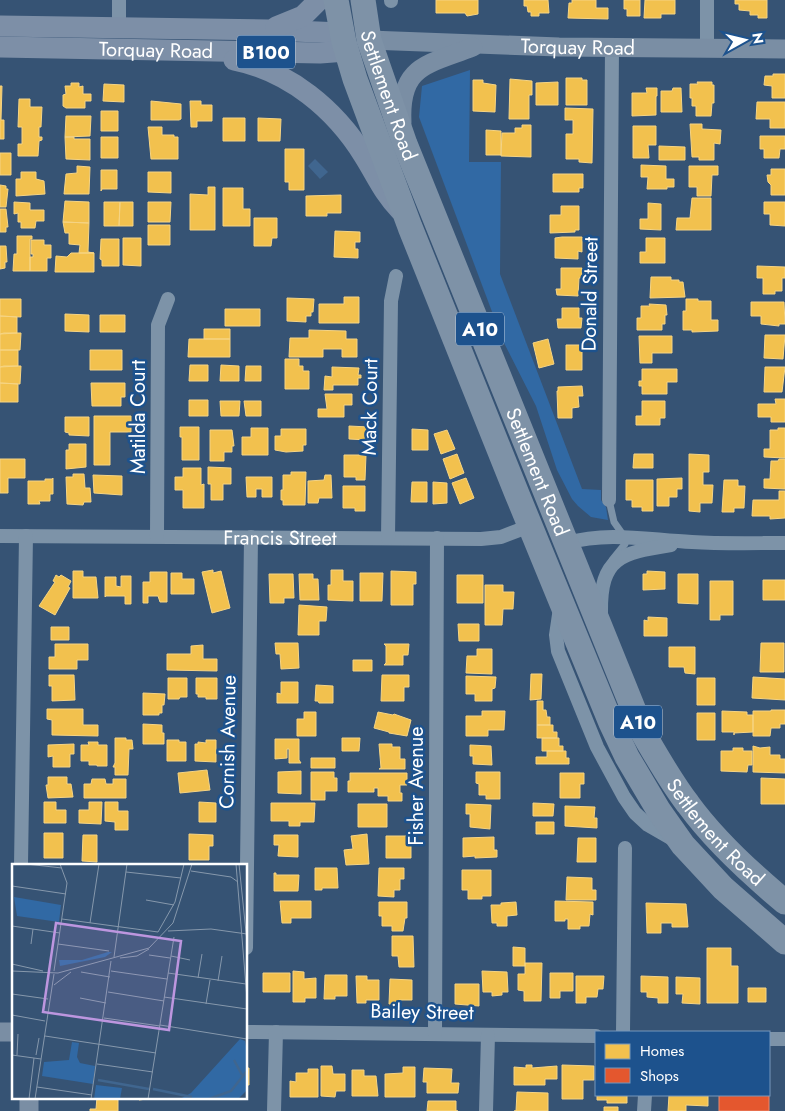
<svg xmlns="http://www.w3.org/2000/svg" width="785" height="1111" viewBox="0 0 785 1111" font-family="Jost,sans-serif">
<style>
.green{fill:#3169a4}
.water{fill:#40668f}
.homes{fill:#f2c14e;stroke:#f6d483}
.shops{fill:#e4572e;stroke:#ec896d}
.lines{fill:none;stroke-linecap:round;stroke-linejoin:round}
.lane{stroke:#7d93a8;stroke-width:7}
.street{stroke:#7d93a8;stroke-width:14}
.secondary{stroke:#7a8ea4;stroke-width:19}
.primary{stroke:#7d8fa7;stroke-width:21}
.highway{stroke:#7e92a7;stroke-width:25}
.labels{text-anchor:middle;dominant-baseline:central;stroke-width:5;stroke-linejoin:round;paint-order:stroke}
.shield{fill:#1d528d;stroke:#bbcbdd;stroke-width:1}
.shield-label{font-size:19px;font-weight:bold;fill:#fff}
.street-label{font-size:20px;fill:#fff;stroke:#1d528d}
.inset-river{fill:none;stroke:#40668f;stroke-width:2.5}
.inset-road{fill:none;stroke:#8698ac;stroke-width:1}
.view{fill:#bd96df;fill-opacity:0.15;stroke:#bd96df;stroke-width:2.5}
.inset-edge{fill:none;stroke:#fff;stroke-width:2.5}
</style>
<rect width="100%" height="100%" fill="#365374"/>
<path class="green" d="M470,70l-1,92h32l-1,112 82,215 19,1v10l5,7 2,13 -17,-3 -13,-11 -6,-7 -15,-29 -21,-64 -33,-65 -84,-224 3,-31z"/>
<path class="water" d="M315,159l13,13 -8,7 -12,-13z"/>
<path class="homes" d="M436,0h42v14l-11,2 -2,-3h-29z
M524,0h24l1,13h-10v3h-8v-4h-3l-1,-6h-3z
M572,0h24v8h12v11l-40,-1 1,-15h3z
M624,0h16v16h-13v-7h-3z
M645,0h30v14h-14v4h-17z
M735,0h32v18h-9v-3h-8v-4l-11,-1v-6h-4z
M773,74h12v24h-13v-12l-8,-1 1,-9h8z
M566,78h16v2h5v25h-21z
M510,79l22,2v14h-3v24h-20z
M473,80h10v3l13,2 -1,27 -22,-1z
M558,82v23h-22v-22z
M697,82h15v3h2v18h-2l-1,13h-15v-10h-4v-8h-2v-14h8z
M71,83h8v4l4,-1v8h8v7h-6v7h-19l-3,-2v-11l3,-1 -1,-8h6z
M104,84l20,1v17l-21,-1z
M0,86h2l-1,34h3v19h-4z
M646,88h11v8h-1v19l-24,1v-23h15z
M673,88h8l1,24h-21v-21h11z
M19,99h11v8h12l-1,20h-2v10h3v3l-3,1 -1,15h-20v-12h4v-17h-4z
M151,101l30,3v15l-2,1h-28z
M190,101h11v4h11v16h-15v6h-6z
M757,102h28v26h-15v-9h-14z
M565,108l28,1 -1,54 -13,-1v-3h-13v-25h7v-14h-8z
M101,111h17v20h-17z
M66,116h25l-1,20 -25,1z
M223,118h22v23h-22z
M258,118l23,1 -1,22h-22z
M690,124h12v5l19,1 -1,14 -6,-1v17h-15v-3h-7z
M522,125h9v32l-30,-1 1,-23h13v-5h7z
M633,126h23v19h-8l1,13h-16z
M148,127h14v8h12v2h4v22h-27z
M486,130l15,1v24h-15z
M760,136h25v13h-5l-1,9h-15v-9h-4z
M65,137h9v2h16v21l-24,-1z
M101,137h17v21h-17z
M659,146l26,1v13h-26z
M285,149h19v41h-15v-8h-4z
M0,153h11v22h-11z
M641,165l25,1v13h8v8h-7v2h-20l1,-12h-7z
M77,166l13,1 -1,27h-25l2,-20 11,-1z
M689,166h29v9h-6l-1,21h-14v-9h-8z
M771,169h14v26h-14v-10l-3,-3 -1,-7h4z
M101,170h16v19h-15l-1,2z
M21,172h15v7l8,2 1,13 -29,2v-17h5z
M148,172h23v21l-23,-1z
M553,174h30v14h-4v4h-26z
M0,185l6,1v3h2l-2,18h-6z
M208,187h7v43h-25v-36l18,1z
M223,188h20v21h7v17h-27z
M341,195v18h-14v3h-21v-20z
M692,198h19v32h-35l1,-12h13z
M65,201l24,1v21l-26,-1z
M14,202l16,1v7h14v11h-8l-1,7h-14v-6h-3v-9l-4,1z
M104,202h16l-1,24h-15z
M120,202h13v24h-14z
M148,202h23l-1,20h-22z
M764,202h21v24l-15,-1v-11h-6z
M648,203l13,1v26l-21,-1v-10h8z
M561,206h18v24h-4v2l-25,1v-18h11z
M0,209h6l2,18h-2v5h-6z
M254,218h23v20h-5l-1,8h-17z
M63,222l26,1 -1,29 6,1h-15l1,-8 -11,-1v-11h-4z
M148,225h22v20h-22z
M335,231l25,1v10h-5v7h3v9l-24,-1z
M17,236h15v3h-2v32h-17l1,-17h3z
M562,237h20v15l-4,-1v8l-23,-1v-20z
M123,238h18v28l-18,-1z
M646,238h19v25h-25v-11h6z
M101,239h18v27h-17v-6l-2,-1z
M31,240h13v5h7v13h-4v13h-17v-14h3v-3h-2z
M0,246h6l1,16h-2v6l-5,1z
M71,253h23v19h-39l1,-16 11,1z
M757,266l28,1v11h-3v13h-7v3h-12v-16h-6z
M561,268h21v10h-3l-1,18 -21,-1 -1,-6h5z
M651,277h20v3h8v2h4l2,15 -35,1z
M344,297h15v26h-40v-19h25z
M287,298l27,1 -1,13h-2v4h-5v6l-19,-1z
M0,299h21v18l-21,-1z
M686,299h12v2h13v19h7v11l-26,1v-2h-9v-19h3z
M751,302h33l1,22h-6v2l-18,-2v-8h-10z
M649,304l17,1 1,10h-2v9h-3v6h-25v-12h4v-12h9z
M562,308h17v10h3l-1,10h-23l-1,-9h5z
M225,309h35v17h-35z
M65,314l24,1v17l-24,-1z
M100,315h25v17h-25z
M0,316l17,1v16l-17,1z
M204,329h26v10h-26z
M309,330l37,1v8h11v18h-15v-8h-19v8h-34l1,-19h19z
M4,333h17l-1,17h-20v-16z
M765,335h20l-2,24 -19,-1z
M639,336h33v17h-20v10h-12z
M189,339h41v18h-42z
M548,339l6,25 -15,4 -6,-25z
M566,345h16v25h-16z
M0,350h18v16l-18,1z
M90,350h32v20h-32z
M285,359h14v7h4v5h6v18h-24z
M190,365h18v16h-19z
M221,365l18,1v15h-19z
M4,366h17l-1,18 -20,-1v-16z
M246,366h15v15h-16z
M332,367l27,1 -1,7h3v3h-3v7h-25v5h-9l1,-14 7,1z
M765,367h20l-3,25h-18z
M642,369h35v13h-10v12h-25v-8h-3v-5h3z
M0,383l18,1v18h-18z
M91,383h34v14h-4v9h-29z
M582,386l1,10h-5l1,11 -7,1v10h-14l-1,-27h1v-4z
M325,394h27v11h-8v12h-26v-8h9z
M775,399h10v23h-14v-5h-13v-13h18z
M189,400h19v16h-19z
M220,401h20l-1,15h-18z
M244,401h17v15h-15z
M642,401h23v17h-5v7h-24v-9h6z
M94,416h37v16h-21v33h-16z
M65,417h24v19l-20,-1v-2l-4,-1z
M349,426l20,1 -1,13 -19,-1z
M180,427h19v33h-17v-23h-2z
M251,428h17v27h-26v-18h9z
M778,428h7v30l-21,-1v-8h6v-19h8z
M281,429h25v16h-3v6l-17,1 -11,-2v-14h6z
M412,429l16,1v20h-16z
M210,430h22l2,16h-2v6h-8v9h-14z
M447,430l8,19 -14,5 -7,-20z
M69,444h17v23l-20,2v-19h3z
M457,454l7,19 -14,6 -7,-20z
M634,454h19v14h-20z
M689,454l20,1v17h-6v13h10l-1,18h-12v9l-11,-1z
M344,455h22l-1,25h-9v-3h-12z
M0,459h25v19h-17v15h-8z
M779,459h6v30l-21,-1v-9h6l1,-18h7z
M208,467l23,1v16h-8v16h-12v-16h-3z
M183,468h18v17l3,-1v24h-21v-18h-8v-13h8z
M291,472h15l-1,33h-22v-5h-2v-10h2v-15h8z
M73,474h11l1,14h5l1,14h-7l-1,3 -16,-1 -1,-27h7z
M93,475l29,1v19l-28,-2z
M325,475h6l1,23h-13l-1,5h-10v-22l16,-1z
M246,477h26v20h-10v-8h-6v8h-9z
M53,478v16h-3v7h-11l1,3h-12v-23h17v-2h7z
M466,478l8,20 -14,6 -8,-21z
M682,478v11h-5v8h-8v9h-12v-27z
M626,480h27v31h-11v-4h-10v-7h-6z
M724,480h14v6h7l-1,22h-10v4h-12z
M412,482h15v20h-16z
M433,482l14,1v20l-14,1z
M343,486h22v25h-10v-3h-12z
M779,491h6v27l-15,1v-3h-18l1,-16h26z
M213,570v3l8,-2 9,37 -18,5 -10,-41z
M331,570h12v11h10v20l-25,-1v-15h3z
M73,571h10v6h13l2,21h-25z
M391,571l25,1v12h-3v21h-22z
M647,571l18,1v17l-22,1v-16h4z
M150,572h17v30h-7l-2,-6h-10v7h-5v-21h7z
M171,573h11v6h12v15h-23z
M360,573h23l-1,28h-22z
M269,574h24l1,24h-10v5h-14z
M299,574h14v5h5l1,21h-19z
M678,574h20v30l-20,-1z
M56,575l3,2 2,-2 10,6 -3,6 2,1 -15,27 -16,-9 16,-24 -2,-1z
M457,575h26v28h-26z
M121,576h10v28h-6v-8h-19l-1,1v-20h11v9l5,1z
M763,580h22v20h-22z
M710,581h23v34h-13v5h-10z
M485,585h18v7h11l-1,17h-10l-1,16h-17z
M299,605l28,2 -1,14h-7v14h-21z
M648,617l19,1v18h-23v-16l4,1z
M458,624h21v17h-20z
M51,627h18v13h-18z
M275,643h23l1,25 -18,1 -1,-15h-4z
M761,643h23v29h-24z
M55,644h33v16h-11v9h-28v-12h6z
M384,644h25l-1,11h-5v10h-19l2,-2v-17z
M203,645v14h14v12l-50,-1v-16h24v-8z
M669,647h26v27l-10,-1 -1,-6h-15z
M477,649h15v25l-26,-1 1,-17h10z
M353,660h19v11h-19z
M531,674h11l-1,25 -11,1z
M49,675h25l1,25 -23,1v-15h-3z
M382,675h27v12h-5v14h-23z
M466,676l30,1 -1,11 -3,1v12h-17v-7h-9z
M753,677l32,2v21l-33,-2z
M168,678h19v19h-7l-1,2h-11z
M196,678h21v21h-11v-2h-8v-3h-2z
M697,678h18v27h-18z
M281,682h17v21h-21v-10l4,1z
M316,685l17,1v17h-14l-1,-2h-3z
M143,693l22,1 -1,11h-2v8h-3v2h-16z
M537,701h6v9h3l1,7h3v8h-13z
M47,709h36v16h15v11l-46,-1v-15l-5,-1z
M771,710h14v14h-5v4h-9l-1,8h-17v-25h18z
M482,711h23l-1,19h-16v6h-22v-20h16z
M722,711l25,1v3h6v17l-19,1v2v-3h-12z
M304,712h12v24h-19v-17h7z
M378,712l15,3 1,-1 17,6 -4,16 -18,-3v-1l-15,-4z
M697,713h18v27h-18z
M143,724l19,1v8h2v11h-21z
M537,725h16v7h4v6h-20z
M115,738h11v2h6l1,9h-4l-1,26h-13v-8h-2l2,-4z
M342,738h18l-1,13h-17z
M542,738h17v8h4v5h-21z
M275,739h24v21l2,3h-12v-14h-2v9l-12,1z
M167,740h12v2h7v19h-19z
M206,740h10v22l-21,-1v-17h3v-2l8,1z
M88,742h10v3h9v21h-10v-1h-8v-4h-8v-16h8z
M74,744v10h-4v13h-17v-11l-5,1v-12z
M379,744h13v3h8v12h5v10h-26l2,-1z
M470,745l21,1 1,19 -19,-1v-8h-3z
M753,746l7,2 10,-1v8h10v4h5v14l-32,-1z
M733,748h10v3h9v14h-4l-1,7 -26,-1v-20h12z
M547,751h19v7h3v6h-33v-7h11z
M311,758h24v10h-24z
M207,770l3,20 -30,3 -2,-20z
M301,771v23l-23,-1v-21z
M311,772h23v6h3v13h-12v9h-14z
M476,772h24v27h-14v-4h-7v-11l-3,-1z
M350,773h57v12h-7v8h2v8h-14v-5h-10v-8h-4v4h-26v-11h2z
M560,773h24v11h-4v14h-20z
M48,777h19v7h4l2,13 -25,1 -2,-13h2z
M761,778l24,1v25h-24z
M92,779h13l1,5h7v-5h13v19h-42v-14h7z
M44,802h12v8h10v13h-22z
M89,802h13l-1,22 -22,-1v-13h10z
M105,802h13v9h10v19h-13v-8l-10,-1z
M199,802l17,1v19h-17z
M271,803h44l-1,19h-14v4h-11v-5h-18z
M533,803l21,1 -1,12h-20z
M358,804h29v23h-29z
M466,804l25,1 -1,24 -20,-2v-13h-4z
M565,806l30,1 -1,11h3v10l-32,-2z
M536,822h18v12h-18z
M44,833h19v25h-19z
M189,834l24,1v11h-4v14h-20z
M367,834l2,30 -23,1 -2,-15 9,-1 -2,-13z
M83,835h14v27l-15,-1z
M274,835h24v22l-20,-1 1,-11h-5z
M386,836h25v22h-25z
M494,837v13h3v7l-22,1v-2l-12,1v-19z
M578,838h18v24h-19z
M315,868h22l1,20h-16v2h-7z
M379,868h25v11h-4v11h-6v7l-16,-1z
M462,870h29v26h-9v3h-14v-9h-6z
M274,873h2v2h23l-1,16h-24z
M567,877l25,1v12h4v10h-30z
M280,901h31v17h-20v5h-9z
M555,901l38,1v13l-3,-1 -1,12h-9v3h-12v-10h-3v2h-10z
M379,902h28v16h-2l-2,13h-11v-5h-10v-10h-3z
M516,902l1,13 -10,1v10h-10v-3h-5l-1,-18h10v-2z
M646,903l40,1 2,23h-16v-4h-11v10h-14z
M392,936h21l1,31h-15l-1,-11h-6z
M513,947l12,1v18h-12z
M707,948h24v18h7v37h-31z
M525,963h17l-1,38h-17v-10l-6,-1v-16h7z
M293,971l11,1v7l12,-1v20h-11v4h-12z
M482,971l25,1 1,20h-6v3l-10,1v-4h-9z
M263,973h27v19h-27z
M550,973h23v18h-13v7h-10z
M325,975h22v21h-12v3h-11z
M356,976h11v4h12v20h-13v3h-9z
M576,976h28l-1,13h-5l-1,8h-11v6h-10z
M641,976l27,1v26h-10v-5l-11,-1v-5h-6z
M676,977l24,1v26l-18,-1 1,-9h-7z
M390,979l22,1v20h-13v4h-10z
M455,984h24v22l-24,-2z
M748,988h18v14h-18z
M526,1065h6v3l25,-2v13h-12v6h-31v-18l12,1z
M562,1065l32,1v14h-11v19h-21z
M321,1066h11l1,8h12v17h-9l-1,6 -14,-1z
M403,1067h12v30h-30v-23l18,-1z
M246,1068h3v17h-3z
M424,1068l28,1 -1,14h8l-1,10h-31v-11h-4z
M308,1069h10v28h-28v-16l6,1v-9h12z
M352,1070h12v6h12l2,20h-26z
M517,1092l31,1v18h-34h2z
M597,1095h30v8h-20v-3h-10z
M669,1095h39v11l-22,-1v6h-18z
M92,1097h26v14h-28v-2h6l1,-12z
M139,1097h23l-23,3z
M428,1101h28v10h2h-31z
M604,1107h14v4h-14z"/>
<path class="shops" d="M769,1082v29h-50v-16h50z"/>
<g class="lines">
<path class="lane" d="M609,500l5,22 12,17 -1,5 -13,16"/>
<g class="street">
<path d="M391,0v1"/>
<path d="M119,28v-28"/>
<path d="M707,48v-48"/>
<path d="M609,500l3,-453"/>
<path id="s1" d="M0,536l481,3 20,-2 29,-11"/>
<path d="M157,536l1,-211 10,-26"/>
<path d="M388,538l3,-237 5,-25"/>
<path d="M566,543c44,-12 82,-3 126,-1 31,2 62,1 93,1"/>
<path d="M560,608l-4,27 2,16 39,96 27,50 11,16 13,12 26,15"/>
<path d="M601,613c-1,-57 21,-60 70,-68"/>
<path d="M21,865l5,-329"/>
<path d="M246,948l5,-411"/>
<path d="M246,1032l350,4"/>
<path d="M623,1032l2,-184"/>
<path d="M435,1034l2,-496"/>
<path d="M769,1039h16"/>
<path d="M274,1111l2,-79"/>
<path d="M486,1111l2,-76"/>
<path d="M644,1111l1,-16"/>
</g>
<g class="secondary">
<path id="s2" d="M369,40l190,7 226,2"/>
<path d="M402,123c-3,-58 25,-58 71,-76"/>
<path d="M0,1032h14"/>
<path d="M29,1111v-14"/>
</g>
<g class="primary">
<path d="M0,26l269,4 73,3"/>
<path d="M276,27l27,-11 16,-16"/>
<path id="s3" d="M0,47l320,6 26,-2"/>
<path d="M234,60c55,11 101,49 130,96 12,19 20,38 36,54"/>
</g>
<g class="highway">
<path d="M336,0l8,42 11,37 55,148 107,267 94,229 16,34 32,54 24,34 40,43 62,54"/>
<path id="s4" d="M363,0l6,40 36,104 238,589c14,24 28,49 45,71 27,37 62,69 97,98"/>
</g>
</g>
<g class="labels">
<g class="shield">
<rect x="237" y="35.5" width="58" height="33" rx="4"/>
<rect x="456" y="312.5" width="48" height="33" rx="4"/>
<rect x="614" y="705.5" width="48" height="33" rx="4"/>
</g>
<g class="shield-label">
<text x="266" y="52">B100</text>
<text x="480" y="329">A10</text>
<text x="638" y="722">A10</text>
</g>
<g class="street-label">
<text stroke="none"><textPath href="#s2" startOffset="209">Torquay Road</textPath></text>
<text stroke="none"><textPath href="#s3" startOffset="156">Torquay Road</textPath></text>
<text stroke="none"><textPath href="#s4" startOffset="99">Settlement Road</textPath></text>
<text transform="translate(590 294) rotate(-89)">Donald Street</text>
<text transform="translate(370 407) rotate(-89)">Mack Court</text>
<text transform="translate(138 417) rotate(-90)">Matilda Court</text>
<text stroke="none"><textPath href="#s4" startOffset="504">Settlement Road</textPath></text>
<text stroke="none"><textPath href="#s1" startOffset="280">Francis Street</textPath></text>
<text transform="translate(228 742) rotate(-89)">Cornish Avenue</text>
<text transform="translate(416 786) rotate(-90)">Fisher Avenue</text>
<text stroke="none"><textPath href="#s4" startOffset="909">Settlement Road</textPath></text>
<text transform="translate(422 1012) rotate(1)">Bailey Street</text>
</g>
</g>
<g transform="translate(12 864)">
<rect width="235" height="235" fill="#365374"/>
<path d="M2,33l47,8 -2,17 -42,-6zM96,88h4l-7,5 -45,9 -1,-6h23zM228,175l5,2 2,11v38l-9,9h-58l11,-6zM60,178l7,1 -2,14 3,6 15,3 -2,18 -51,-8 2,-14 25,-2zM84,221l26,3 -2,11h-26z" fill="#3169a4"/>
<path class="inset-river" d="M222,196l8,15M86,216l51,9M141,225l39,8M197,235l22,-8 16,-20"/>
<path class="inset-road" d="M14,0l36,4M224,0l11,135M227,0l8,78M179,7l40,6 7,5M114,8l55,6M0,22l54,8M134,36l28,5M50,55l96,13 17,-30 9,-38M78,59l9,-59M0,62l48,7M156,67l43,-2 36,5M19,80l2,-15M46,80l51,7M137,91l21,3M159,92l19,4M102,93l13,-93M108,94l17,-2 12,-7M0,100l31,7M0,107l46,2 91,-25 24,-25 19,-59M42,107l13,-88 -7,-19M99,107l56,8M69,108l29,5M156,109l78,11M186,114l4,-24M206,117l4,-25M42,121l17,-13M96,128l56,9M0,130l36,5M152,133l83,12M68,134l26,5M194,140l4,-24M0,151l33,6M92,154l56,8M148,161l87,14M33,172l111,17M0,191l29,4M5,191l1,-21M24,191l3,-17M85,200l56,8M25,223l55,8M17,235l5,-41M23,235l19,-125M79,235l20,-138M136,235l26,-162"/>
<path class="view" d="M44,59l125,18 -12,89 -126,-18z"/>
<rect width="235" height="235" class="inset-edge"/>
</g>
<rect x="595" y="1031" width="175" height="65" fill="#1d528d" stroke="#7797bb"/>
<rect x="605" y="1044" width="25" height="15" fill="#f2c14e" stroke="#7797bb"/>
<text x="640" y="1056" font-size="15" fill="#ffffff">Homes</text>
<rect x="605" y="1068" width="25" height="15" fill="#e4572e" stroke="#7797bb"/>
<text x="640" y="1081" font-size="15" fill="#ffffff">Shops</text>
<g transform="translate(745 40) rotate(82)" stroke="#1d528d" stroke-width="4" paint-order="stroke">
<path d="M0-4L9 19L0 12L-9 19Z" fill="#ffffff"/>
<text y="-8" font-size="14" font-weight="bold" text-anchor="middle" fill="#ffffff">N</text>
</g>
</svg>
